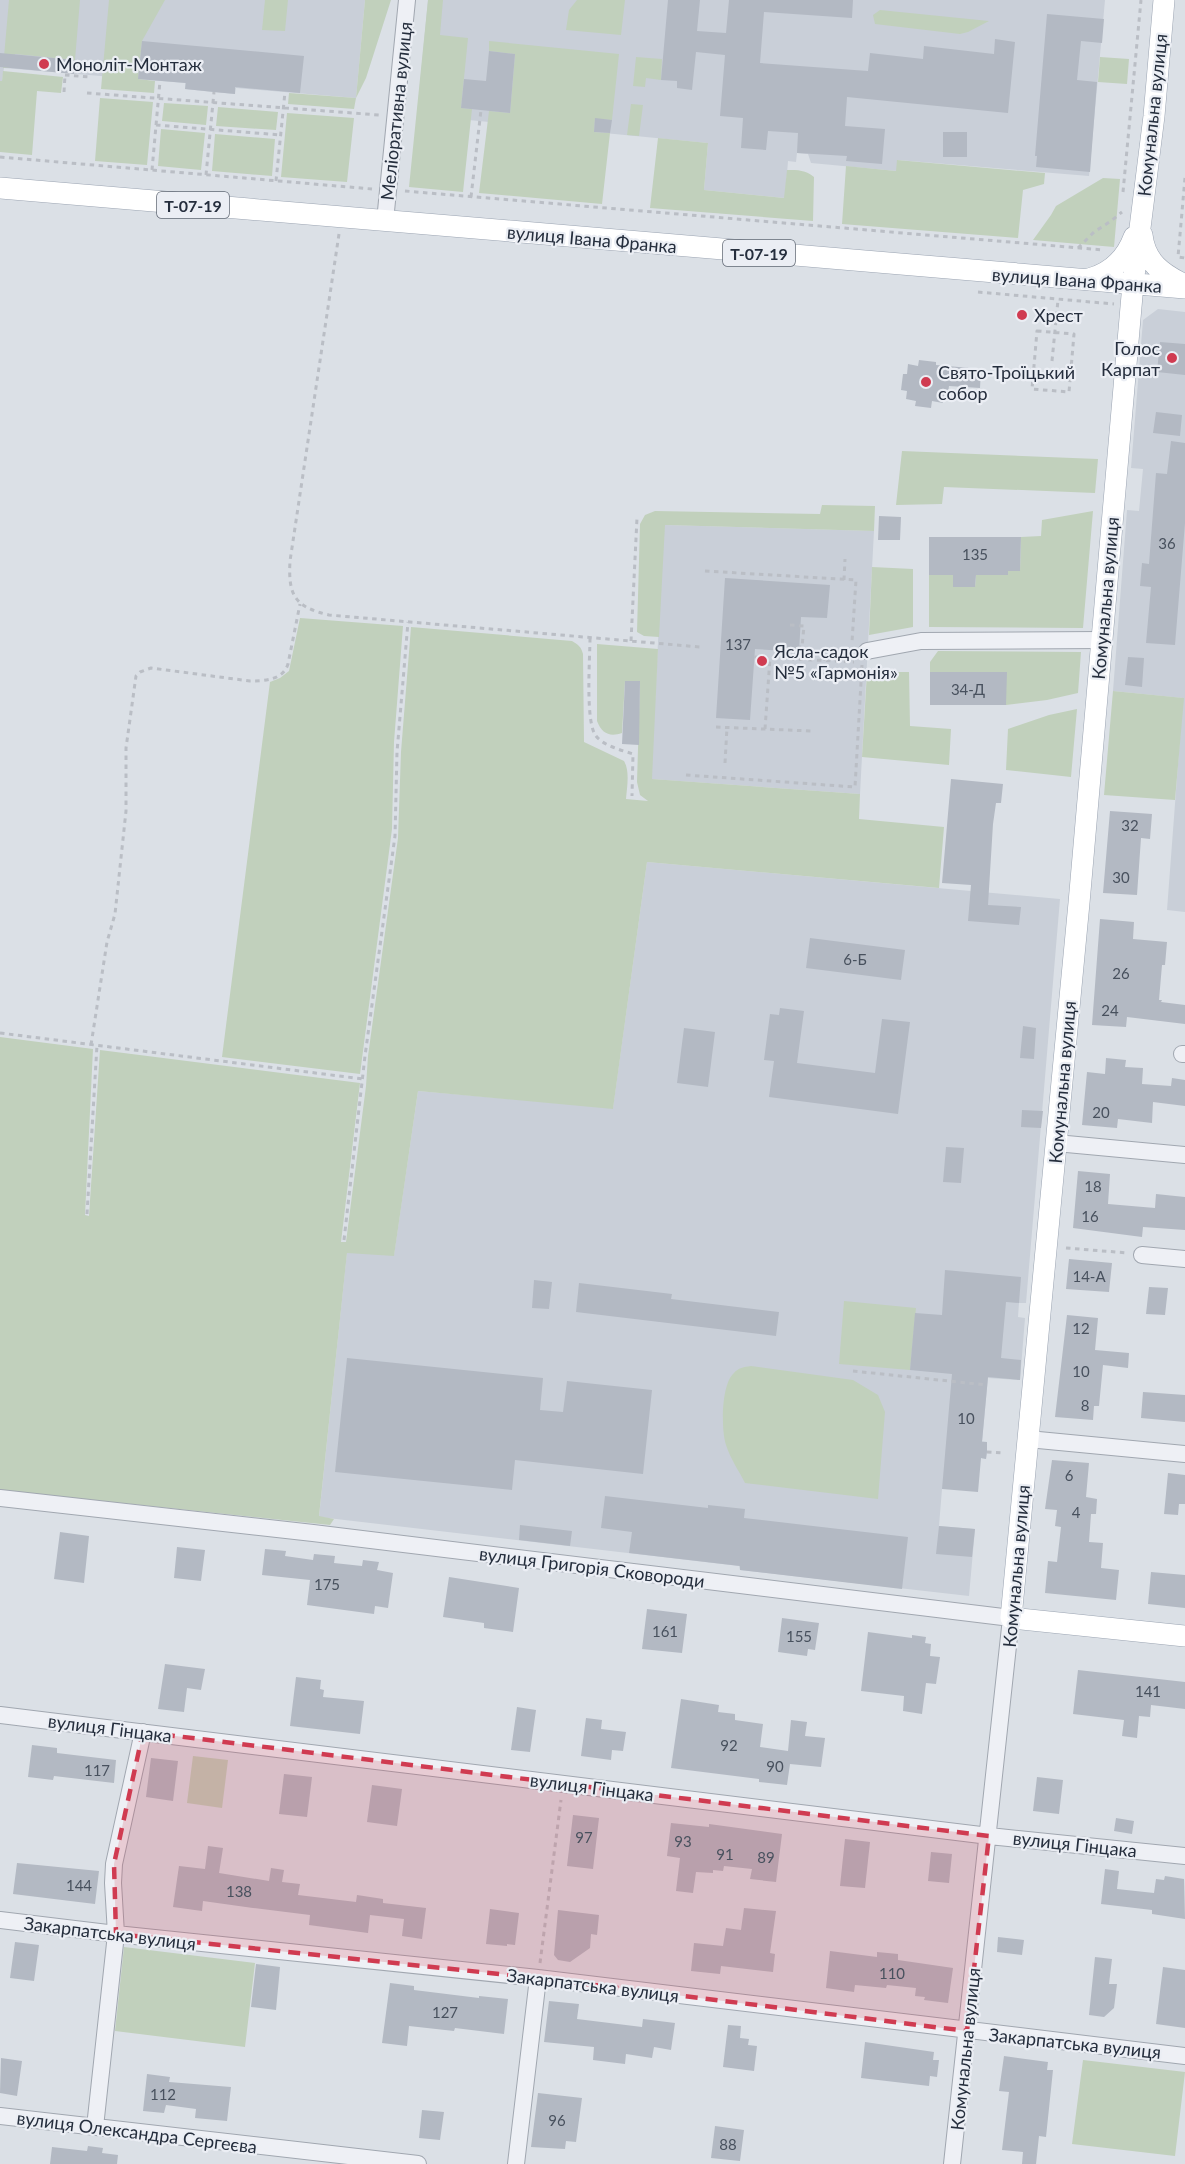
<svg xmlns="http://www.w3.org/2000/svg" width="1185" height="2164" viewBox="0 0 1185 2164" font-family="Lato,sans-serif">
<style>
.built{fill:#c9cfd8}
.green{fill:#c1d0bc}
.building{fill:#b3b9c3}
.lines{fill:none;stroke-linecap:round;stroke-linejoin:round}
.minor-casing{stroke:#a1a7b0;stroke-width:18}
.major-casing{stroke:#9ba4b2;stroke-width:22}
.path{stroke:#babec5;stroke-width:3;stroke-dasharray:4.5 4.5;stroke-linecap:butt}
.minor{stroke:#eef0f5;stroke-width:16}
.major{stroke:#fff;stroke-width:21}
.marked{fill:#d03b51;fill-opacity:0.2;stroke:#d03b51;stroke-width:4.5;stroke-dasharray:12 8;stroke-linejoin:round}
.poi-dot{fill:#d03b51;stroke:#ebeef4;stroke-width:2}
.labels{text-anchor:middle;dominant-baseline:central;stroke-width:4.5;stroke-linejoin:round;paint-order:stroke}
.number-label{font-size:15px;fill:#48515e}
.shield{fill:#ebeef4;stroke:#606874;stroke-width:1.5}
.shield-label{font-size:16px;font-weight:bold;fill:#252e3d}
.poi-label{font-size:18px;fill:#252e3d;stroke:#ebeef4;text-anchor:start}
.street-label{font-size:18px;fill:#252e3d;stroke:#ebeef4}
</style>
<rect width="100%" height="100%" fill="#dbe0e6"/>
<path class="built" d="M0,0h365l-9,98 -120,-10 -1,6 -21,-2 -29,-3v-6l-181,-15 -2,13h-2z
M428,0h677l-16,176 -191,-16 -1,11 -86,-8 -3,-9 -11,-1 -1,9 -8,-1 -3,37 -81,-8 4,-47 -291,-28z
M1158,309l27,3v600l-18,-2 16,-212 -70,-7 14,-181 12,1 4,-42 -12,-1 12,-148z
M664,525l210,6 -14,263 -209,-15z
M647,862l413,37 -34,404h-7l-1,14 7,1 -5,62 -32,-2 -6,63 5,1 -1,17 -5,-1 -39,31 -3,37 36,3 -6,67 -229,-26 -1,-4 -420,-49 28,-265 47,3 24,-164 195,17z"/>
<path class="green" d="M9,0h71l-5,60 -60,-6 -1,14h-11z
M109,0h56l-23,41 -4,38 17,2 -1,12 -53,-4z
M265,0h23l-3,31 -23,-1z
M365,0h26l-25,78 -10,20 -2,11 -66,-5 1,-11 67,5z
M428,0h15l-3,35 28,3 -7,70 11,1 -9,83 -54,-5z
M577,0h48l-4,35 -55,-5 3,-20z
M880,10l109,11 -21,11 -8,2 -85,-10 -2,-9z
M489,41l130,13 -7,66 -17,-1 -1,13 16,1 -8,71 -123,-11 10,-82 21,2 5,-59 -26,-3z
M636,57l26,2 -1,21 -15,-2 -1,9 -12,-1z
M1100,57l29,2 -2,25 -29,-2z
M3,71l60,6 -2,16 -24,-2 -5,64 -32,-3v-71h2z
M100,98l53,4 -6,63 -52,-4z
M164,103l44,3 -2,19 -44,-4z
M631,104l12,1 -4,31 -12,-1z
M218,107l60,5 -2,18 -60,-4z
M287,113l67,5 -7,64 -66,-5z
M161,129l44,4 -4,37 -43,-4z
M215,134l60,5 -3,37 -60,-5z
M658,138l50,5 -4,47 80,8 3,-28c11,0 19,0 27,7l-1,44 -163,-13z
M897,160l148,13 -1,11 -21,6 -5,48 -176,-14 4,-58 50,5z
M1103,178l17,1 -6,68 -81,-7 18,-25 5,-9z
M902,451l196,8 -3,34 -151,-6 -2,17 -46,1z
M822,505l53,1 -1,25 -209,-6 -6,112 -15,-1 -7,-4 3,-108 5,-9 10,-4 165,3z
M1093,511l-10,117 -154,-1v-52h24v12h22l1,-12h32v-4h12l1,-34 20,-1 1,-16z
M872,567l41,2v58l-44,8z
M300,618l103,8 -9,116 -2,87 -32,245 -138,-17 48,-375 10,-4 9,-7z
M411,627l161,14c7,4 9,6 11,13l1,88 40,19c6,10 3,26 2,38l22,2 -8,-6 -3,-13 3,-100 -15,-1 -3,52c-12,4 -20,1 -25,-12v-77l61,5 -6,130 208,15 -1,25 85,8 -5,61 -292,-26 -34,247 -195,-18 -24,165 -47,-3 -28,263 15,3 -4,6 -330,-35v-453l93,12 -8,166 4,1 11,-166 260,33 -19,159h5l20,-156 2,-30 30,-218 3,-86z
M938,651l143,1 -3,41 -31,7 -41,5v-33h-76v-10z
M867,672h42l1,54 41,3 -2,36 -87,-8z
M1113,691l71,7 -9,102 -71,-5z
M1077,709l-6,68 -65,-7 2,-41 41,-14z
M844,1301l72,7 -6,62 -71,-6z
M751,1366l102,14 25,15 7,17 -7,87 -133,-16c-6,-12 -15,-25 -19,-38 -5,-15 -5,-61 8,-72 4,-5 10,-6 17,-7z
M193,1756l35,4 -6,48 -35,-5z
M124,1947l131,16 -10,84 -130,-16z
M1083,2060l102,12 -10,84 -103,-12z"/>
<path class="building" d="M668,0h32l-3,31 29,2 3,-33h124l-1,18 -88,-6 -4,51 108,8 2,-18 53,6 1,-13 70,8 1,-15 20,3 -7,71 -161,-16 -2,29 40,3 -3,35 -36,-3 1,-5 -50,-3 1,-20 -30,-2 -2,19 -25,-2 2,-30 -23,-2 5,-61 -29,-3 -4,38 -15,-2v-7l-16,-1z
M1047,14l57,5 -2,24 -21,-2 -4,39 20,2 -7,90 -54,-5 1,-11h-2z
M142,41l162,15 -4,37 -65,-6v7l-21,-2 -29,-3 1,-6 -48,-4z
M489,51l26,3 -5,59 -49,-5 3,-29 22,2z
M0,53l75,7 -1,14 -74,-7z
M595,118l17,2 -2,13 -16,-1z
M943,132h24v25h-24z
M1160,342l25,2v31l-28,-3z
M919,360l17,2v3l45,4 -1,19 -31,-2 -1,7 -4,-1 -1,11 -11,-2 -1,7 -16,-2 1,-5 -10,-2 1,-8 -6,-1 2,-16h4l1,-10 10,2z
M1156,412l26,3 -2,21 -27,-3z
M1171,441l14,2v80l-10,122 -29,-2 5,-56 -11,-1 2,-23 7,1 7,-91 11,1z
M879,516l22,1 -1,23h-22z
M929,537h92l-1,34h-12v4h-32l-1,12h-22v-12h-24z
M725,578l105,7 -3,33 -26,-1 -2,35 -44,-3 -5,71 -34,-2z
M1128,657l16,1 -2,29 -17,-2z
M930,672h77l-1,33h-76z
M625,681h15l-1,64 -17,-1z
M951,779l52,5 -2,19h-5l-3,21 -5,81 33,2 -2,18 -51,-4 3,-36 -29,-2z
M1110,811l42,3 -2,25 -9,-1 -4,57 -34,-2z
M1100,919l34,3 -1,17 34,3 -2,23h-3l-3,35h3l-1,2 24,3v19l-58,-7 -1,10 -34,-2z
M810,938l95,12 -4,30 -95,-12z
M780,1008l24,3 -7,52 78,10 7,-54 28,3 -12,92 -129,-17 5,-36 -10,-1 6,-46 9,1z
M1023,1026l13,2 -2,31 -14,-1z
M684,1028l31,4 -7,55 -31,-4z
M1106,1058l20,2 -1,7 18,1 -1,16 29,2 1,-8 13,2v26l-32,-4 -1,21 -34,-4 -1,9 -35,-3 5,-53 18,2z
M1022,1110l21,1 -2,17 -20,-1z
M946,1147l18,1 -3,35 -18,-1z
M1078,1171l32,3 -2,30 47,4 1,-14 29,3v33l-42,-3 -1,10 -69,-9z
M1069,1259l43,4 -3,29 -43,-3z
M945,1270l76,7 -2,26 -13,-1 -5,56 20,2 -1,20 -32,-3 -6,65h5v10l-1,7 -5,-1 -3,34 -36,-3 10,-115 -42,-4 5,-57 27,2z
M534,1280l18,2 -3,27 -17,-1z
M579,1283l93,11 -1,5 108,13 -3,24 -200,-24z
M1149,1287l19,1 -3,27 -19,-1z
M1067,1315l31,3 -3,32 34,3 -1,15 -25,-3 -4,41h-5l-1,14 -38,-3z
M347,1358l196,20 -3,32 23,2 4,-31 85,9 -9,84 -128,-14 -3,30 -177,-18z
M1143,1392l42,3v27l-44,-4z
M1052,1460l37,3 -3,34 11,2 -1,15h-5l-2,28 14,1 -2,25 18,2 -3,30 -71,-7 3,-32 9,1 4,-35 -6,-1 2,-16 -12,-1z
M1168,1473l17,2v29h-6l-1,11 -14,-1z
M605,1496l103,12v-3l37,4 -1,9 164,19 -6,52 -162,-19v-4l-111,-13 3,-21 -31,-4z
M520,1525l52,6 -2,15 -51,-6z
M939,1526l36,3 -3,28 -36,-3z
M60,1532l29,4 -5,47 -30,-4z
M177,1547l28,3 -4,31 -27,-3z
M265,1549l21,2 -1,5 28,4 1,-6 21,2 -1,7 28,3 1,-6 16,2 -2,8 16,3 -5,35 -13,-2 -1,8 -67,-9 3,-25 -48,-5z
M1151,1572l34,3v33l-37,-4z
M449,1577l70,11 -6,44 -29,-4v-5l-41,-6z
M647,1609l40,5 -5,39 -40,-4z
M782,1618l37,5 -4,27 -7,-1 -1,7 -29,-4z
M868,1632l44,6v-3l14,2 -1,6 6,1 -1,12 10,1 -4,27 -10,-1 -4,31 -19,-3 1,-15 -43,-5z
M165,1664l40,5 -4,21 -14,-2 -3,24 -26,-3z
M1078,1670l107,12v27l-34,-4 -1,12 -11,-1 -2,22 -15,-2 2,-16 -51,-6z
M296,1677l25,3 -1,9 4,1 -1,7 41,4 -4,33 -70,-8z
M681,1699l38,6 -1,7 17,2v6l28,4 -3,23 28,4 3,-31 16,2 -2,14 20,2 -4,29 -31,-3 -3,21 -28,-3v-3l-88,-11z
M517,1707l19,3 -6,42 -19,-2z
M586,1718l16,2 -1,9 25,3 -3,19 -11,-1 -1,10 -30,-4z
M32,1745l25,3v5l59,7 -2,23 -60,-7 -1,4 -25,-3z
M151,1758l27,3 -5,40 -27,-4z
M284,1774l28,3 -5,40 -28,-3z
M1037,1777l26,3 -4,34 -26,-3z
M372,1785l30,4 -5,37 -30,-4z
M573,1815l26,3 -6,51 -26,-3z
M1116,1818l18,3 -2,13 -18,-3z
M671,1823l38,4v-3l73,10 -6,48 -26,-3 2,-10 -28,-3 -1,5 -10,-1v3l-17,-1 -3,21 -17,-2 4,-33 -13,-2z
M845,1839l25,3 -5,46 -25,-2z
M208,1846l15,2 -4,25 50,8 2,-13 13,2 -2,12 18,2 -2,11 58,7 1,-7 26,4v4l43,5 -4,31 -20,-3 2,-17 -34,-4 -2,18 -59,-8 1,-10 -57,-7 -50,-7 -1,10 -29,-4 6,-41 26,3z
M931,1852l21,2 -3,29 -21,-2z
M17,1863l82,8 -4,33 -82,-10z
M1105,1869l14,2 -2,18 37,4 2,-14 8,1 1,-4 19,3 1,40 -33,-5v-4l-51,-6z
M744,1908l32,3 -6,42 5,1 -2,18 -52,-6 -1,8 -29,-3 3,-28 29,3 3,-18 15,2z
M490,1909l29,4 -4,32 -8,-1v2l-21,-2z
M558,1910l41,5 -2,20 -6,-1 -1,14 -20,14 -12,-2 -4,-5z
M998,1937l26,3 -2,15 -25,-3z
M15,1942l24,3 -5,36 -24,-3z
M830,1951l47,6v-5l21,2v6l55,8 -5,35 -24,-3 1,-3 -10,-1 1,-8 -29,-3 -1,3 -31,-3 -1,7 -28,-4z
M1095,1957l17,2 -3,25h8l-3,24 -10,9 -15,-2z
M256,1964l24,3 -4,43 -25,-3z
M1163,1967l22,3v58l-29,-4z
M390,1983l24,3v4l65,8v-2l29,3 -4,35 -49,-6 -1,3 -45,-5 -2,20 -25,-3z
M549,2001l30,3 -2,15 65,8 1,-8 32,4 -4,27 -17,-3 -2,11 -26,-4 -1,10 -32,-4 1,-13 -50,-5z
M728,2025l13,1 -1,12 9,1 -1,6 9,1 -3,25 -31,-4z
M865,2042l69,10 -1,8h6l-2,17 -7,-1 -1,10 -68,-8z
M1004,2056l44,6 -1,8h6l-7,67 -7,-1 -3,28h-14l1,-12 -21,-2 7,-58 -10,-1z
M1,2058l21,3 -5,35 -17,-3z
M147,2074l23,3 -1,5 62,5 -4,34 -32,-3 1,-9 -30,-4 -2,8 -21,-2z
M538,2093l44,5 -6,44 -10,-1 -1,8 -34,-2z
M422,2110l22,2 -4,28 -21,-2z
M715,2126l29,4 -4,31 -29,-3z
M88,2146l15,2 -1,5 16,2 -1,9h-67l2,-17 35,4z"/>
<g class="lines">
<defs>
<path id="minor" d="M385,221l22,-221
M867,651l54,-10 181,-1
M1182,1054h3
M1056,1143l129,12
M1142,1255l43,4
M1028,1439l157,15
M0,1498l313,35 698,85 -59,546
M0,1715l989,121 196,20
M0,1920l116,14 422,44 647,78
M0,2116l418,48
M95,2127l21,-193 -3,-51 1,-19 29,-132
M516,2164l22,-186"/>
<path id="major" d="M1164,0l-10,116 -21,168 -54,619 -68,715 174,18
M0,188l1185,100
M1142,235c3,27 20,39 43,50
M1089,279c22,-6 37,-20 45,-42"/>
</defs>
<use href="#minor" class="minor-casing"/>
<use href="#major" class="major-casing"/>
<path class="path" d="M65,75l24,2
M64,92l1,-17
M87,93l292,22
M156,125l125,10
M0,157l372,32
M152,170l8,-89
M206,175l8,-83
M1185,178l-7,79 7,1
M276,181l9,-89
M405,191l699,59
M1123,192l18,-192
M471,197l10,-87
M339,234l-49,327c-2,35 5,46 39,54l371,32
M1078,248l16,-16 17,-11 11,-9
M978,292l136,12
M1037,331l37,3 -5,58 -37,-3z
M1052,361l6,-61
M705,571l151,9 -4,62
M844,580l1,-21
M790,625l14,1 -2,21h-3
M590,638c0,20 -5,84 6,98 8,10 25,14 37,18l-1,42
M631,641l6,-123
M754,657l100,5
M825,661l1,-12
M716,727l95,4
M765,729l5,-71
M725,763l2,-36
M686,775l169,12 7,-122
M0,1033l363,46
M91,1045l16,-103 8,-28 11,-103v-63l10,-72 4,-4 11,-4 99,13c15,0 33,-1 38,-17l12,-60
M87,1214l10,-169
M344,1240l21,-184 30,-220 2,-84 11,-130
M1066,1248l62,5
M853,1371l134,14
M987,1452l17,1
M540,1963l21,-163"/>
<use href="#minor" class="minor"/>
<use href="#major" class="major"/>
</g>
<path class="marked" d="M143,1732l846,104 -22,195 -429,-53 -422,-44 -2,-70z"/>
<g class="poi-dot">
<circle cx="44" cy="64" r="6"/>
<circle cx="1022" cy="315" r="6"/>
<circle cx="1172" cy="358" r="6"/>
<circle cx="926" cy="382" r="6"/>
<circle cx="762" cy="661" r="6"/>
</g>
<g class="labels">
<g class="number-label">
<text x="1167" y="543">36</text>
<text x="975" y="554">135</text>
<text x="738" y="644">137</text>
<text x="968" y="689">34-Д</text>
<text x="1130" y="825">32</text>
<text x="1121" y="877">30</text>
<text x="855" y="959">6-Б</text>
<text x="1121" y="973">26</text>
<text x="1110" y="1010">24</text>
<text x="1101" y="1112">20</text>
<text x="1093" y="1186">18</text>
<text x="1090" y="1216">16</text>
<text x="1089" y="1276">14-А</text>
<text x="1081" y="1328">12</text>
<text x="1081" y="1371">10</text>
<text x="1085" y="1405">8</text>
<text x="966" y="1418">10</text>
<text x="1069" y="1475">6</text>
<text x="1076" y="1512">4</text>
<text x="327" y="1584">175</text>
<text x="665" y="1631">161</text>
<text x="799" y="1636">155</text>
<text x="1148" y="1691">141</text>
<text x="729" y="1745">92</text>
<text x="775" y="1766">90</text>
<text x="97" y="1770">117</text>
<text x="584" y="1837">97</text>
<text x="683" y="1841">93</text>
<text x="725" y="1854">91</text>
<text x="766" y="1857">89</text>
<text x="79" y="1885">144</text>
<text x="239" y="1891">138</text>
<text x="892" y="1973">110</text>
<text x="445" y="2012">127</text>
<text x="163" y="2094">112</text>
<text x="557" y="2120">96</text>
<text x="728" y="2144">88</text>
</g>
<g class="shield">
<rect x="157" y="192" width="72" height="26" rx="4.5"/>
<rect x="723" y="240" width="72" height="26" rx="4.5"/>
</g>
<g class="shield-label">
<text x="193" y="205">Т-07-19</text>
<text x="759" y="253">Т-07-19</text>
</g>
<g class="poi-label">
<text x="56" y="64">Моноліт-Монтаж</text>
<text x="1034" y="315">Хрест</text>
<text x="1160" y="348" text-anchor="end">Голос<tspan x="1160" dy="21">Карпат</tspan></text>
<text x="938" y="372">Свято-Троїцький<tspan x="938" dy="21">собор</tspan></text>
<text x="774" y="651">Ясла-садок<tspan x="774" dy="21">№5 «Гармонія»</tspan></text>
</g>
<g class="street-label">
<text transform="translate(396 111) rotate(-84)">Меліоративна вулиця</text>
<text transform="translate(1152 115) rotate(-84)">Комунальна вулиця</text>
<text transform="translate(592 239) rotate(5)">вулиця Івана Франка</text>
<text transform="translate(1077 280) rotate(4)">вулиця Івана Франка</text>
<text transform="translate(1105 598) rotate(-85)">Комунальна вулиця</text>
<text transform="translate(1062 1082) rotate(-85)">Комунальна вулиця</text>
<text transform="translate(1016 1566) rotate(-85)">Комунальна вулиця</text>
<text transform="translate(592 1567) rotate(7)">вулиця Григорія Сковороди</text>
<text transform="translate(110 1728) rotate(7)">вулиця Гінцака</text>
<text transform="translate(592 1787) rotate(7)">вулиця Гінцака</text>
<text transform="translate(1075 1844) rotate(6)">вулиця Гінцака</text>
<text transform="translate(110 1933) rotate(7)">Закарпатська вулиця</text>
<text transform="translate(593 1985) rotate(7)">Закарпатська вулиця</text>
<text transform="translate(1075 2043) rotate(6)">Закарпатська вулиця</text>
<text transform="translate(965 2049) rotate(-84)">Комунальна вулиця</text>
<text transform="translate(137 2132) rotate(7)">вулиця Олександра Сергеєва</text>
</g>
</g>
</svg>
